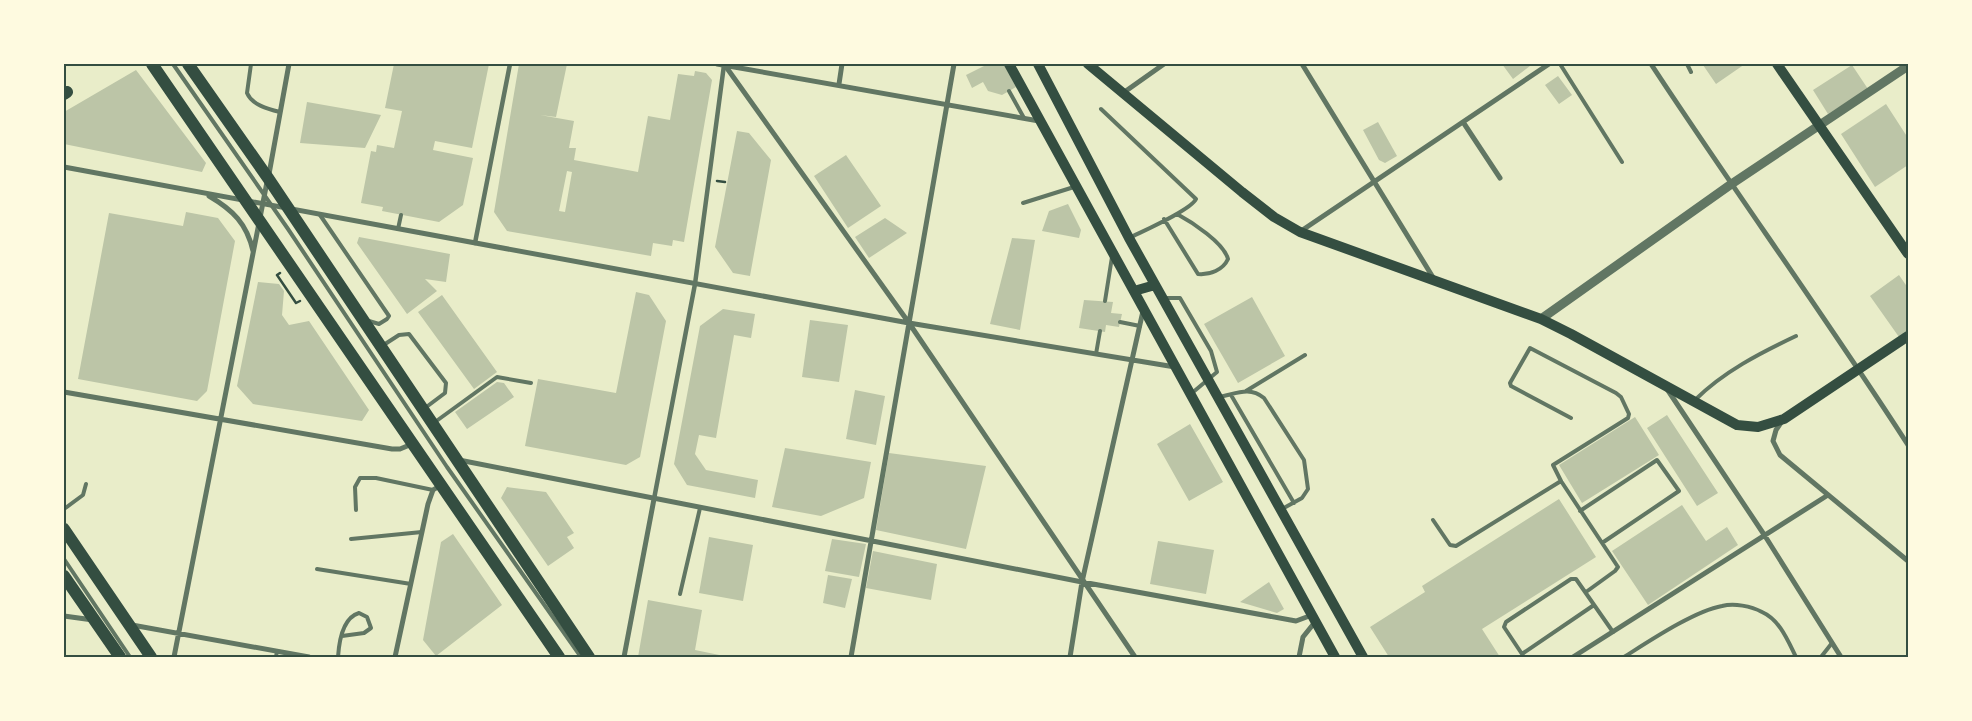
<svg xmlns="http://www.w3.org/2000/svg" width="1972" height="721" viewBox="0 0 1972 721" font-family="Montserrat,sans-serif">
<style>
.building{fill:#bcc5a7;fill-rule:evenodd}
.lines{fill:none;stroke-linecap:round;stroke-linejoin:round}
.path{stroke:#344e41;stroke-width:2.5}
.service{stroke:#617663;stroke-width:4}
.pedestrian{stroke:#617663;stroke-width:4.5}
.minor{stroke:#617663;stroke-width:5}
.tertiary{stroke:#617663;stroke-width:9}
.secondary{stroke:#344e41;stroke-width:10}
.primary{stroke:#344e41;stroke-width:12}
.neatline{fill:none;stroke:#344e41;stroke-width:2}
</style>
<rect width="100%" height="100%" fill="#e9edc9"/>
<path class="building" d="M394,64h95l-17,84 -37,-7 -2,9 40,8 -10,47 -24,17 -57,-11 1,-4 -22,-4 10,-52 5,1 1,-7 17,3 8,-37 -17,-3z
M519,64h48l-11,53 -16,-2 34,6 -5,27h7l-2,12 64,12 10,-56 22,4 8,-46 16,2 1,-5 11,2 6,7 -28,162 -11,-2 -1,6 -19,-3 -2,13 -144,-25 -13,-19zM567,171l5,1 -7,40 -6,-1z
M983,64h21l12,23 -14,8 -14,-4 -5,-9 -11,6 -6,-13 18,-9z
M1502,64h26l2,2 -17,13z
M1745,64l-29,20 -13,-19 1,-1z
M1852,65l16,24 -40,25 -15,-24z
M136,70l70,93 -4,9 -138,-28v-32z
M1558,76l14,19 -13,9 -14,-19z
M307,102l74,13 -16,33 -65,-5z
M1886,104l22,34v27l-33,22 -34,-53z
M1378,122l19,34 -12,7 -6,-3 -16,-30z
M737,131l12,2 22,27 -21,116 -17,-3 -18,-26z
M846,155l35,51 -33,22 -34,-52z
M1068,204l13,26 -2,8 -37,-7 7,-20z
M186,212l32,6 17,23 -28,150 -10,10 -119,-22 31,-166 74,13z
M885,218l22,15 -38,25 -14,-21z
M359,237l91,17 -4,28 -21,-3 12,12 -30,23 -50,-71z
M1012,238l23,2 -15,90 -30,-6z
M1899,275l9,13v42l-9,7 -29,-41z
M258,282l21,2 5,7 -2,24 7,10 20,-4 60,89 -7,11 -109,-17 -16,-18z
M636,292l13,3 17,26 -26,136 -14,8 -101,-19 13,-67 78,14z
M442,295l55,77 -23,17 -56,-77z
M1252,297l33,59 -47,27 -34,-59z
M1084,300l29,2 -2,11 11,1 -3,13 -13,-2 -1,7 -26,-4z
M723,309l32,5 -4,24 -17,-3 -18,103 -17,-3 -4,19 11,16 52,10 -3,18 -68,-13 -13,-21 26,-138z
M810,320l38,5 -9,57 -37,-5z
M497,382l7,1 10,14 -47,32 -12,-17z
M855,390l30,6 -9,49 -30,-6z
M1667,415l51,78 -21,13 -50,-78z
M1635,417l24,38 -77,48 -23,-38z
M1190,424l33,58 -34,19 -32,-57z
M785,448l86,14 -7,36 -43,18 -49,-9z
M889,453l97,13 -20,83 -90,-19z
M507,487l39,5 28,41 -7,4 7,11 -26,18 -47,-68z
M1559,499l37,58 -114,72 18,28h-111l-19,-30 55,-35 -3,-6z
M1682,505l24,36 21,-14 11,18 -90,60 -36,-54z
M453,534l49,71 -66,51 -13,-16 18,-98z
M709,537l44,8 -10,56 -44,-8z
M832,539l34,5 -7,33 -34,-6z
M1158,541l56,9 -8,44 -56,-10z
M873,551l64,13 -6,36 -65,-12z
M828,575l24,4 -7,29 -22,-5z
M1269,582l15,27 -7,4 -37,-11z
M648,600l54,10 -7,40 34,7h-91z"/>
<g class="lines">
<path class="path" d="M717,181l8,1
M280,273l-3,2 19,28 4,-2"/>
<path class="service" d="M173,64l115,165 159,238 134,190
M251,64l-4,29c5,12 21,16 33,19
M1560,64l62,98
M1687,64l4,8
M1009,91l15,27
M1101,109l95,90c-5,11 -53,32 -67,39
M1023,203l51,-16
M320,215l69,101 -2,3 -8,5 -10,-3
M1164,219l34,55c12,1 25,-4 30,-15 -4,-16 -36,-37 -51,-45
M398,229l3,-14
M1165,298h15l31,53 6,21 -25,21
M1105,301l7,-44
M1120,322l20,4
M382,346l17,-11 10,-1 37,49 -1,10 -20,15
M1096,354l4,-23
M1246,391l59,-36
M1231,395l63,108
M1219,397c17,-3 30,-11 45,1l40,62 4,29 -6,9 -20,11
M1695,400c28,-28 65,-47 101,-64
M435,422l62,-45 34,6
M1561,481l-8,-16 75,-47 1,-4 -8,-17 -5,-4 -86,-45 -20,35 1,3 60,32
M64,509l19,-14 3,-11
M356,510l-1,-23 5,-9h16l57,12
M1580,511l77,-51 22,31 -77,52
M1433,520l17,25 6,1 105,-65 57,86 -3,4 -29,21
M351,539l71,-7
M64,559l66,98
M317,569l94,15
M680,594l20,-86
M1522,654l72,-49
M276,657l1,-6
M338,657c1,-15 4,-39 21,-44l8,4 4,11 -7,5 -22,3
M1524,657l-20,-30 2,-5 65,-43h5l37,53
M1624,657c24,-15 70,-46 98,-51 12,-3 29,0 40,6 18,8 26,29 34,45
M1821,657l11,-14"/>
<path class="pedestrian" d="M475,243l35,-179
M654,499l41,-215 29,-219"/>
<path class="minor" d="M717,64l322,57
M724,64l185,259 226,334
M1302,64l132,215
M1651,64c84,128 174,252 257,381
M839,84l3,-20
M1123,93l41,-29
M1463,122l37,56
M64,167l845,156 266,44
M269,174l20,-110
M209,196c24,14 38,28 44,55
M1301,231l248,-167
M1667,389l98,147 76,121
M64,392l328,57h8l12,-5
M1782,421l-6,9 -3,11 7,14 128,106
M459,460l623,122 214,39 16,-6
M64,616l29,4
M132,625l177,32
M174,657l93,-475
M395,657l33,-153 5,-14 8,-5
M624,657l30,-158
M851,657l103,-593
M1070,657l12,-75 61,-271
M1299,657l4,-20 12,-15
M1573,657l255,-162"/>
<path class="tertiary" d="M1541,319l189,-134 178,-119"/>
<path class="secondary" d="M1009,64l326,593
M1038,64l91,174 234,419
M1088,64l154,128 32,25 26,15 241,87 30,15 166,91 21,2 26,-8 124,-83
M1777,64l131,190
M1134,291l21,-6"/>
<path class="primary" d="M152,64l407,593
M188,64l80,114 321,479
M64,94l3,-2
M64,529l87,128
M64,576l56,81"/>
</g>
<rect width="1972" height="721" fill="none" stroke="#fefae0" stroke-width="130"/>
<rect x="65" y="65" width="1842" height="591" class="neatline"/>
</svg>
